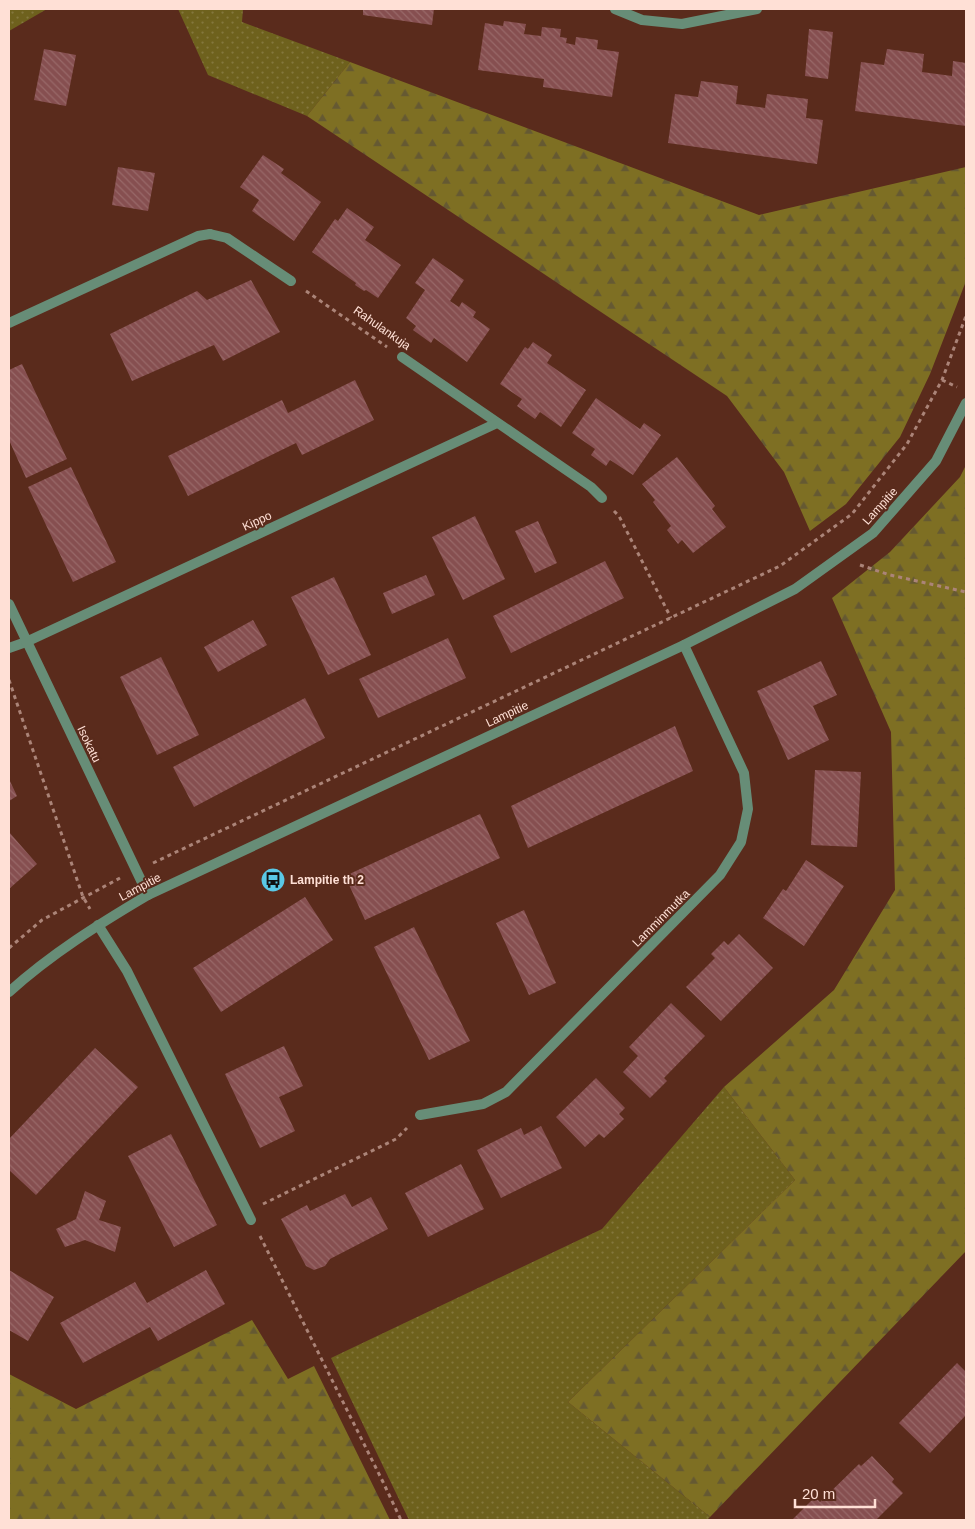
<svg xmlns="http://www.w3.org/2000/svg" width="975" height="1529" viewBox="0 0 975 1529" font-family="Helvetica,sans-serif">
<style>
.grass{fill:url(#grass-dots)}
.forest{fill:url(#forest-firs)}
.building{fill:url(#building-back-hatch)}
.lines{fill:none;stroke-linecap:round;stroke-linejoin:round}
.path{stroke:#ab8478;stroke-width:3;stroke-dasharray:4 4;stroke-linecap:butt}
.service{stroke:#678d77;stroke-width:10}
.minor{stroke:#678d77;stroke-width:10}
.tertiary{stroke:#678d77;stroke-width:10}
.labels{text-anchor:middle;dominant-baseline:central;stroke-width:4;stroke-linejoin:round;paint-order:stroke}
.street-label{font-size:12px;fill:#ffe0d6;stroke:#5a2b1c}
.poi-label{font-size:12px;font-weight:bold;fill:#ffe0d6;stroke:#5a2b1c;text-anchor:start}
</style>
<defs>
<pattern id="grass-dots" width="8" height="8" patternUnits="userSpaceOnUse" patternTransform="scale(1.25)"><rect width="8" height="8" fill="#6e611d"/><path d="M2 2h.1M6 6h.1" fill="none" stroke="#84773d" stroke-width="1.8" stroke-linecap="round"/></pattern>
<pattern id="forest-firs" width="22" height="20" patternUnits="userSpaceOnUse" patternTransform="scale(1.25)"><rect width="22" height="20" fill="#7e6f23"/><path d="M5 1l3.5 6h-7zM16 11l3.5 6h-7z" fill="#655932"/></pattern>
<pattern id="building-back-hatch" width="6" height="6" patternUnits="userSpaceOnUse" patternTransform="scale(1.25)"><rect width="6" height="6" fill="#864f50"/><path d="M-1 5l2 2M0 0l6 6M5-1l2 2" fill="none" stroke="#986868"/></pattern>
</defs>
<rect width="100%" height="100%" fill="#5a2b1c"/>
<path class="grass" d="M9,9h38l-38,22z
M178,9h65l-1,13 108,40 -43,54 -99,-41z
M724,1087l71,93 -227,222 142,115 -3,3h-298l-78,-162 271,-129z"/>
<path class="forest" d="M350,62l409,153 207,-48v114l-36,93 -30,63 -54,67 -36,27 -26,-59 -57,-76 -420,-280z
M966,465v786l-256,266 -142,-115 227,-222 -71,-93 110,-97 61,-100 -4,-158 -59,-134 58,-46 70,-75z
M252,1320l36,59 26,-13 76,154h-381v-146l67,35z"/>
<path class="building" d="M363,9h71l-2,16 -69,-10z
M504,21l22,3 -2,10 17,2 1,-9 19,2 -1,8 7,1 -1,5 9,2 1,-8 22,3 -1,9 22,3 -7,45 -69,-10 1,-8 -66,-9 7,-47 18,3z
M809,29l24,3 -5,47 -23,-3z
M44,49l32,6 -10,51 -32,-6z
M887,49l37,5 -2,18 30,4 1,-15 13,2v63l-111,-15 6,-49 23,3z
M701,81l37,5 -2,18 29,4 2,-14 41,5 -2,19 17,2 -6,44 -149,-21 7,-49 23,3z
M263,155l21,14 -3,4 40,29 -27,39 -42,-30 7,-11 -19,-13z
M118,167l37,6 -7,38 -36,-6z
M347,208l27,19 -9,13 36,25 -23,33 -12,-8 -2,1 -9,-6 1,-2 -44,-31 23,-33 3,2z
M433,258l31,22 -14,21 9,6 3,-5 14,10 -3,5 17,12 -23,33 -33,-24 -3,5 -18,-13 3,-4 -10,-8 19,-28 -10,-7z
M251,280l29,52 -57,29 -9,-16 -82,36 -22,-47 87,-43 10,9z
M533,342l19,13 -5,8 39,27 -25,37 -21,-15 -5,7 -18,-13 5,-7 -22,-15 25,-37 3,2z
M22,364l45,95 -41,19 -17,-38v-70z
M355,380l19,40 -72,35 -6,-12 -108,53 -20,-40 114,-56 6,13z
M596,398l44,31 4,-6 17,12 -28,40 -23,-15 -4,6 -15,-11 4,-6 -23,-16z
M677,457l38,49 -3,3 14,18 -33,26 -11,-13 -4,4 -11,-14 4,-4 -18,-24 2,-2 -13,-16z
M71,467l45,95 -43,20 -45,-95z
M475,516l30,63 -42,21 -31,-63z
M538,521l19,42 -22,10 -20,-42z
M605,561l19,37 -113,55 -18,-37z
M426,575l9,20 -43,19 -9,-21z
M334,577l37,78 -43,20 -37,-78z
M253,620l14,25 -49,27 -14,-25z
M448,638l18,40 -88,40 -19,-39z
M161,657l38,78 -42,20 -37,-78z
M821,661l16,34 -24,11 16,34 -41,20 -31,-69z
M305,698l20,40 -131,69 -21,-40z
M675,726l18,45 -165,77 -17,-42z
M815,770l46,2 -4,75 -46,-2z
M9,779l8,17 -8,5z
M480,814l20,44 -135,62 -20,-44z
M9,832l28,32 -28,25z
M806,860l38,26 -40,60 -41,-28 20,-29 3,2z
M305,897l28,43 -112,72 -28,-44z
M524,910l32,73 -27,12 -33,-72z
M414,927l56,114 -41,19 -55,-113z
M739,934l34,34 -52,53 -35,-34 29,-29 -4,-4 13,-13 4,4z
M671,1003l34,33 -41,42 3,3 -17,17 -27,-26 15,-16 -9,-9z
M284,1046l19,40 -24,11 16,34 -35,17 -35,-74z
M95,1048l43,39 -102,108 -27,-25v-31z
M596,1078l29,30 -6,6 5,5 -20,19 -5,-4 -14,13 -29,-30z
M541,1126l21,42 -61,30 -24,-48 44,-22 3,7z
M171,1134l46,91 -43,22 -46,-91z
M461,1164l23,45 -56,28 -23,-44z
M85,1191l21,10 -7,19 22,7 -6,25 -30,-12 -20,7 -9,-18 20,-10z
M345,1194l7,13 19,-10 17,32 -58,30 -5,7 -11,4 -8,-4 -25,-47 26,-14 3,6z
M9,1270l45,27 -26,44 -19,-11z
M206,1270l19,34 -67,37 -8,-14 -67,36 -23,-40 75,-41 12,21z
M957,1363l9,9v43l-36,38 -31,-30z
M872,1456l22,23 -2,3 11,11 -27,27h-84l23,-23 5,5 39,-38 2,2z"/>
<g class="lines">
<path class="path" d="M306,291l81,56
M942,380l15,7
M614,511l5,5 52,102
M860,565l30,10 76,17
M9,680l74,217 7,12
M153,863l627,-297 72,-52 55,-70 35,-64 24,-64
M9,948l33,-28 78,-42
M263,1204l133,-65 11,-11
M260,1236l123,246 18,38"/>
<path class="service" d="M210,234l17,4 64,43
M402,357l189,130 11,11
M9,648l17,-6"/>
<path class="minor" d="M615,9l27,11 40,4 75,-15
M9,323l189,-87 12,-2
M9,604l139,291
M26,642l471,-219
M98,925l29,46 124,249
M420,1115l63,-11 23,-12 214,-217 21,-33 7,-33 -4,-36 -60,-128"/>
<path class="tertiary" d="M9,992c42,-38 90,-68 139,-97l536,-250 111,-56 78,-56 63,-72 30,-58"/>
</g>
<defs>
<symbol id="bus-disc" viewBox="-11 -11 22 22"><circle r="9.5" fill="#5ac8e6" stroke="#5a2b1c"/><path d="M-5-6H5V4H4V6H2V4H-2V6H-4V4H-5ZM-3.5-4V0h7V-4ZM-3.5 1.2v1.5H-2V1.2ZM2 1.2v1.5H3.5V1.2Z" fill="#111"/></symbol>
</defs>
<g fill-rule="evenodd">
<use href="#bus-disc" x="259" y="866" width="28" height="28"/>
</g>
<g class="labels">
<g class="street-label">
<text transform="translate(382 328) rotate(35)">Rahulankuja</text>
<text transform="translate(880 506) rotate(-48)">Lampitie</text>
<text transform="translate(257 521) rotate(-25)">Kippo</text>
<text transform="translate(507 714) rotate(-25)">Lampitie</text>
<text transform="translate(89 744) rotate(64)">Isokatu</text>
<text transform="translate(140 887) rotate(-28)">Lampitie</text>
<text transform="translate(661 918) rotate(-45)">Lamminmutka</text>
</g>
<g class="poi-label">
<text x="290" y="880">Lampitie th 2</text>
</g>
</g>
<rect width="975" height="1529" fill="none" stroke="#ffe0d6" stroke-width="20"/>
<path d="M795 1499v8h80v-8" fill="none" stroke="#ffe0d6" stroke-width="2.5"/>
<text x="802" y="1499" font-size="15" fill="#ffe0d6" stroke="#5a2b1c" stroke-width="4" paint-order="stroke">20 m</text>
</svg>
